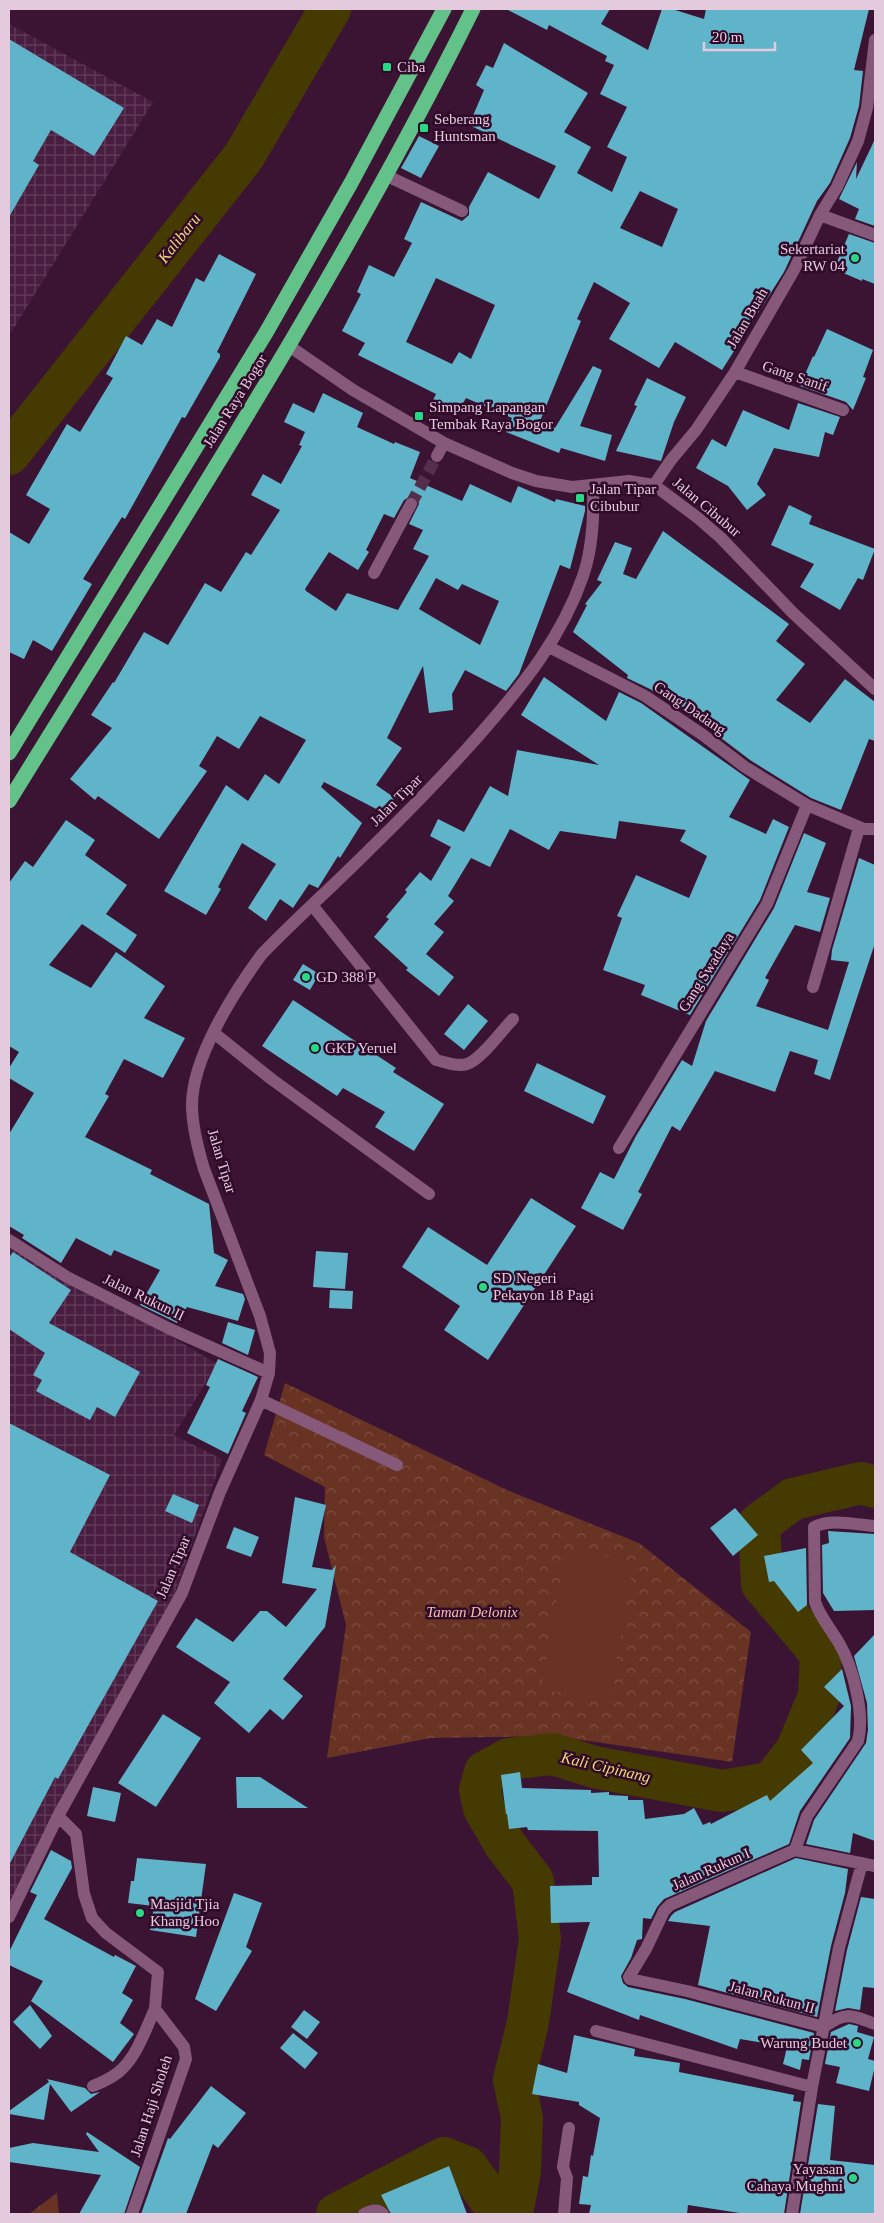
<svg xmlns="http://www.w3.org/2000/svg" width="884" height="2223" viewBox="0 0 884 2223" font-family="Georgia,serif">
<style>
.industrial{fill:url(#industrial-grid)}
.grass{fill:url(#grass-tufts)}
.park{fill:url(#park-crowns)}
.garden{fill:#693324}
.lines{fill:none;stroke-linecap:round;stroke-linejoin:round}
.river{stroke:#463a03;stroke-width:42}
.building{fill:#60b4ca;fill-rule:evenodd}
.minor-tunnel{stroke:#542f4c;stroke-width:12;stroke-dasharray:12 6;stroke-linecap:butt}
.minor{stroke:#86597b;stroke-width:12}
.highway{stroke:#63c18a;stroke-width:15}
.poi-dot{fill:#28d885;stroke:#300a29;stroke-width:2}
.labels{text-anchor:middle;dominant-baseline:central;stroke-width:5;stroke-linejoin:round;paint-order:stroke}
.poi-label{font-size:15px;fill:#e4cadd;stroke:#300a29;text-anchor:start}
.street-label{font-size:15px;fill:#e4cadd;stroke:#300a29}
.park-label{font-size:15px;font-style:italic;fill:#f7beae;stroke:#300a29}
.water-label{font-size:16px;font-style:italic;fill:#eed779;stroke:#300a29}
</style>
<defs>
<pattern id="industrial-grid" width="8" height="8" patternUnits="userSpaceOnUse" patternTransform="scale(1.25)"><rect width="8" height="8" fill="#491d40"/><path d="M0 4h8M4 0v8" fill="none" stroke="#633c5b"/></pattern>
<pattern id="grass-tufts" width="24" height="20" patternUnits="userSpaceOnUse" patternTransform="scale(1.25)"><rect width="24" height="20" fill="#693324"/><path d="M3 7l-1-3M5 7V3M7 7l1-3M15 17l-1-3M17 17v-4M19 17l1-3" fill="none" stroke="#7e4f43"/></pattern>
<pattern id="park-crowns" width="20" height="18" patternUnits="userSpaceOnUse" patternTransform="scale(1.25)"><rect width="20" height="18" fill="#693324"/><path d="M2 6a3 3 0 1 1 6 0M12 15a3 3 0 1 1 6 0" fill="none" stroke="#7e4f43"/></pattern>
</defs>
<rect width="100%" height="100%" fill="#3b1433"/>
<path class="industrial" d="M9,24l144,78 -144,234z
M9,1239l208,125 -43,71 48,24 -57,162 -156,294z"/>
<path class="grass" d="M57,2193l2,21h-30z"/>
<path class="park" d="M285,1383l224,108 130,52 112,89 -19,130 -177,-26 -124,2 -104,20 19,-133 -22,-88 1,-50 -61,-32z"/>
<path class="garden" d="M566,1549l68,12 -25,140 -68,-12z"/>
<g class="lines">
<path class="river" d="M9,454l235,-298 86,-147
M337,2214l107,-56 23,9 25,35 20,11 8,-41 2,-54 -8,-38 14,-58 12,-83 -7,-58 -29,-38 -20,-35 -4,-18 5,-18 24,-13 44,-5 41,13 128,24 49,-8 25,-32 23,-55 2,-42 -59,-70 -3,-60 34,-25 68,-16 14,4"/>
</g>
<path class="building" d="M506,9h104l-9,15 47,26 14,-41h10l32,10 2,-10h163l-15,61 9,1 -4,35 -9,32 -20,45 -13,18 -33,71 -62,98 -47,-28 -16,26 -50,-29 21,-36 -36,-21 -17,37 4,2 -41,100 15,7 38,-62 9,4 -22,56 32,9 -7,26 -44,-13 -2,5 -53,-21 6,-14 -46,-20 -8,14 -25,-12 3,-6 -78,-39 7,-12 -23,-12 19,-37 -4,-2 12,-27 25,12 18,-34 -8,-4 17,-37 41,19 7,-6v-8l19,-35 51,27 17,-33 -87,-41 15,-35 -8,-5 10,-20 7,3 11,-25 84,50 -24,39 27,15 -14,26 35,19 15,-35 -20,-10 20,-40 -27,-13 14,-29 -9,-4 2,-5 -58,-31 -2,5zM640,191l38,18 -16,38 -42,-19zM436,278l59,27 -24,54 -12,-7 -7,12 -46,-22z
M9,39l115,69 -30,48 -43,-26 -18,31 6,4 -30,52z
M419,136l20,10 -18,32 -20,-10z
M875,139v87l-20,-7 4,-10 -20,-10 18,-37 -1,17z
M849,234l26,9v41l-13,-5v2l-28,-12z
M219,254l37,20 -39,78 3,2v3l-35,61 -3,-1 -57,102 -3,-2 -39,62 9,5 -40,67 -19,-11 -9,19 -15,-7v-120l20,12 21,-35 -24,-14 41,-71 13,8 33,-54 -7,-4 20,-38 16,9 15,-26 15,8 24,-49 8,4z
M827,329l46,21 -10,27 3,1 -13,32 -7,-8 -46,-16 13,-30 1,1z
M647,378l39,19 -12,25 -13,39 -45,-10 21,-45 -3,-1z
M323,393l40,20 -6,14 37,17 1,-2 25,10 -10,26 52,23 8,-17 41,19 7,-17 37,16 1,-3 29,7v5l-15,58 -10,-4 -41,109 -13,17 -41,-21 -13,24 1,16 -24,3 -6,-47 -36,72 15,10 -26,37 19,13 -11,15 -60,-31 -3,5 41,36 -22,35 -2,-2 -20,32 -9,-4 -16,24 -13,-9 -14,22 -18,-13 28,-44 -34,-21 -24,44 3,2 -15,26 -42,-24 62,-106 22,16 17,-27 14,10 27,-44 -46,-24 -21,33 -22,-13 -18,30 8,5 -48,68 -61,-43 -3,4 -25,-21 42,-51 -21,-13 22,-33 1,1 30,-51 24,13 37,-62 16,9 25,-40 5,3 29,-45 -29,-15 12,-21 18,10 21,-38 -3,-1 6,-13 -21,-10 9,-19 21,10zM411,496l7,3 1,5 -10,20 14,6 -10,19 16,7 -31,54 -51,-17 -11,18 -30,-20 -1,-2 24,-37 29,18 11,-18 -3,-2 18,-36 10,4 10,-18zM436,578l22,12 4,-6 37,17 -19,44 -61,-36z
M798,403l42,14 -7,18 -8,-3 -6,25 -45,-9 -17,36 9,11 -19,15 -19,-24 -32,-18 16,-29 14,8 17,-37 46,20z
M789,505l23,11 -3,8 66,25 -12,31 -5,-2 -18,32 -40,-23 14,-23 -43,-19z
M663,531l126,93 -13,17 29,23 -29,36 34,23 35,-44 30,23v39l-6,-2 -28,71 -30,-12 -61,-38 -42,-32 -58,-39 -23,-11 1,-3 -55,-43 14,-27 -2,-1 17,-22 -5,-2 18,-38 17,6 -9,26 13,5z
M544,677l62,44 13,-29 22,11 109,77 -21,37 37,17 7,-15 16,8 -29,73 -70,115 -49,-20 4,-10 -42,-15 19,-52 -5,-2 19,-41 53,23 18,-42 -27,-15 6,-11 -67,-9 -3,18 -56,-8 -11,19 -39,-21 -20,38 -19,-9 -23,38 6,5 -20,23 10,8 -18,22 28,23 -15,19 -33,-26 2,-2 -34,-31 15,-18 -3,-2 21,-25 -2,-2 15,-18 11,9 20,-34 -21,-11 8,-17 26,13 26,-46 18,10 9,-46 82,15 -78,-50z
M66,820l29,20 -10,15 42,30 -21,29 31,21 -12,18 -43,-29 -33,41 42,23 25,-36 49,34 -21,32 41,20 -22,40 -39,-19 -19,35 4,2 -24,41 67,33 -2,4 59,30 5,49 14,7 -13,26 28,8 2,5 -7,22 -51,-14 -10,16 -37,-18 20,-35 -46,-20 -3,6 -35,-18 -15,25 -39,-25 2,-3 -15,-9v-92l25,-41 -25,-15v-10l10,-16 -10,-6v-163l16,-22 8,6z
M804,833l22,10 -19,49 23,6 -10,34 -25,-7 -30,53 4,2 -13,26 72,24 21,-68 -18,-2 1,-10 27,-92 16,7v78l-45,137 -16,-6 4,-14 -28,-9 -15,41 -60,-21 -35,60 -8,-5 -34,66 4,2 -19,36 -42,-22 19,-36 14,7 22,-43 46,-76 10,6 14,-45 68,-113z
M303,964l16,10 -9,16 -17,-10z
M293,1000l103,68 -3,4 51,32 -30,47 -39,-24 10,-15 -42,-24 -6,8 -75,-50z
M468,1004l20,17 -24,29 -20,-16z
M537,1063l69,33 -13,28 -69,-33z
M531,1198l45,28 -88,134 -44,-30 16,-24 -58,-39 26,-40 59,38z
M316,1251l32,2 -3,36 -32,-2z
M13,1252l58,38 -22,33 91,49 -25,45 -18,-10 -7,13 -54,-29 6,-11 -9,-5 12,-22 -36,-24v-71z
M330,1290l23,1 -1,18 -23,-1z
M228,1322l27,8 -7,25 -26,-12z
M218,1359l40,18 -16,34 4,2 -18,41 -41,-21 23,-46 -4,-2z
M9,1423l101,52 -40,77 88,49 -100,178 -3,-2 -46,88z
M173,1494l26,11 -7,18 -27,-12z
M295,1497l31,8 -14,62 20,3 4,-5 -11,62 -42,52 20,17 -20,24 -13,-11 -21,24 -35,-30 16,-21 -54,-35 20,-29 37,24 27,-31h7l19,16 31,-38 -35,-6z
M735,1508l23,27 -25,21 -23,-28z
M234,1527l25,10 -8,20 -25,-9z
M828,1531l47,3v76l-41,1 -11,-18 -1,-48 7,-2z
M806,1548l1,57 -9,7 -24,-31 -5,1 -5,-26z
M875,1634v207l-22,-8 -3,20 -44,-9 8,-24 52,-77 2,-13 -1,-27 -13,-47z
M842,1669l9,37 -1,32 -50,73 -11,33 -125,55 -7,8 -6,12 -8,-1 -1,21 -5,1 -6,18 -10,18 2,7 5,4 57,12 129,34 -5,27 -7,-1 -2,11 -17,-6 4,-17 -47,-8 -3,10 -97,-34 -1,5 -72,-28 23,-70 -39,1 -1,-37 42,-1v-8h7l-1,-46 -70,-1 -1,-3 -18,2 -2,-15h-1l-5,-39 19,-3 2,16 69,2v3l18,-1v3l19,1v4h15l2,19 39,-5 10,-6 9,17 7,-3 1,2 56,-29 3,6 43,-38 -12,-13 43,-44 -20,-19z
M163,1714l38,24 -45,69 -38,-24z
M236,1777h24l48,31h-71z
M93,1787l28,6 -6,29 -28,-6z
M51,1850l20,11 1,7 -28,51 70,38 1,-2 21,11 -14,27 11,7 -13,23 14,11 -21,28 -82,-61 12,-20 -34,-16v-13l28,-57 -7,-3z
M137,1858l69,6 -10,73 -46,-7 4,-24 -26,-3 3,-22h3z
M796,1858l52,11 -3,24 -14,53 -14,71 -119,-32 12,-59 -42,-5 3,-5 4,-4z
M234,1893l28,10 -16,44 6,4 -36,60 -21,-12z
M861,1897l14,2v89l-12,-1 -3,23 -12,-2 -13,3 12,-61z
M30,2005l22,31 -12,13 -27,-27z
M304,2010l16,12 -13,17 -16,-12z
M849,2024l9,2 -1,6 17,5 -6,22 7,2v5l-6,25 -33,-8 4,-16 -15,-3 6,-32z
M293,2033l25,20 -13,16 -25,-21z
M574,2035l61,14 -1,7 46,7 -1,9 115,23 -1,6 8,1 -17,112h-38l-58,-9 -1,9h-98l2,-9 -12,-1 4,-28 5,1 3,-22 2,1 7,-38 -21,-13v-3l-47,-8 6,-30 29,9z
M47,2079l38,9 6,6 9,-2 -29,20 -21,-28 -6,36 -35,-6v-3l40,-29z
M211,2086l35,27 -28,35 -5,-4 -27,70h-45l27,-76 2,1z
M818,2104l17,2 -5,54 45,5v49h-75z
M87,2132l53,35 -16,47h-45l22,-39 -92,-13v-14l24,-5 66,9 -13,-18z
M449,2166l18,48h-76l-10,-19z"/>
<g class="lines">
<path class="minor-tunnel" d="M411,504l26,-48"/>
<path class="minor" d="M385,175l77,36
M820,215l55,20
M289,346l64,44 91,53 68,30 24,8 36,6 57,-6 25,4 44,33 23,20 72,75 82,76
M735,372l108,38
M437,456l7,-13
M654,485l17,-25 25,-30 39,-58 59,-102 26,-55 17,-28 21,-46 9,-33 8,-68
M374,573l37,-69
M549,647l96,49 58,39 42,32 62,38 57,24h11
M312,905l124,155c9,2 21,7 31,4 14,-4 35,-34 46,-45
M813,987l46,-159
M214,1033l56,45 159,116
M619,1148l148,-244 40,-99
M9,1240l58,37 103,52 99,44
M261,1400l136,65
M58,1816l18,18 8,60 8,24 14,15 52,39 -3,37 29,38 2,12 -54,155
M795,1850l12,-34 51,-75c7,-27 -5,-74 -19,-98 -8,-14 -19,-26 -24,-41l-1,-75c17,-9 43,-2 61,-1
M875,1866l-80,-16 -125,55 -6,6 -18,38 -17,28 1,2 57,12 137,36c22,-16 27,-12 51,-3
M9,1917l49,-101 124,-223 38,-101 41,-92 8,-27 1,-20 -10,-37 -56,-147c-6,-20 -12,-42 -12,-64 0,-47 42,-113 70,-151 34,-35 71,-68 106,-103 39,-38 77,-77 113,-118 42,-48 81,-96 102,-157 10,-29 11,-60 10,-91
M596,2031l216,56
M93,2086c10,-4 22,-9 30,-18 15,-15 23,-40 32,-59
M364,2214c7,-3 13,-6 19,0
M564,2214l3,-36 -4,-11 6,-39
M792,2214l20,-127 27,-139 23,-85"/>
<path class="highway" d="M9,753l258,-422 84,-148 93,-174
M9,801c160,-260 328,-518 464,-792"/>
</g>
<g class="poi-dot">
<rect x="382" y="62" width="10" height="10" rx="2.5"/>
<rect x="419" y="123" width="10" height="10" rx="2.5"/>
<circle cx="855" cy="258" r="5"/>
<rect x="414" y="411" width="10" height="10" rx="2.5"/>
<rect x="575" y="493" width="10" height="10" rx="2.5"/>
<circle cx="306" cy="977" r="5"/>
<circle cx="315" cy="1048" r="5"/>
<circle cx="483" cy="1287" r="5"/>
<circle cx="140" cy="1913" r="5"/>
<circle cx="857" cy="2043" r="5"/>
<circle cx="853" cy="2178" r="5"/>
</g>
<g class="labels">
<g class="poi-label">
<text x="397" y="67">Ciba</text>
<text x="434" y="119">Seberang<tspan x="434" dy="17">Huntsman</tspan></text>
<text x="845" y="249" text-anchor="end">Sekertariat<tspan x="845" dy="17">RW 04</tspan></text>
<text x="429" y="407">Simpang Lapangan<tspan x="429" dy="17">Tembak Raya Bogor</tspan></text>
<text x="590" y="489">Jalan Tipar<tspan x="590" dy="17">Cibubur</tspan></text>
<text x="316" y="977">GD 388 P</text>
<text x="325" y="1048">GKP Yeruel</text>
<text x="493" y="1278">SD Negeri<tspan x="493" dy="17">Pekayon 18 Pagi</tspan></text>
<text x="150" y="1904">Masjid Tjia<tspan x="150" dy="17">Khang Hoo</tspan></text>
<text x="847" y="2043" text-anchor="end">Warung Budet</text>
<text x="843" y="2169" text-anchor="end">Yayasan<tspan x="843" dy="17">Cahaya Mughni</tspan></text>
</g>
<g class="street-label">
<text transform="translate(747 318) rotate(-60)">Jalan Buah</text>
<text transform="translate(795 376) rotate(19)">Gang Sanif</text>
<text transform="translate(235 401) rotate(-58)">Jalan Raya Bogor</text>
<text transform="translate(707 507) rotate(40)">Jalan Cibubur</text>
<text transform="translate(690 708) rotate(34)">Gang Dadang</text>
<text transform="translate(396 800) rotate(-45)">Jalan Tipar</text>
<text transform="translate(706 972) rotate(-58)">Gang Swadaya</text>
<text transform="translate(222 1161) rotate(73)">Jalan Tipar</text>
<text transform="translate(144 1297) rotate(26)">Jalan Rukun II</text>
<text transform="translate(173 1567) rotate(-67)">Jalan Tipar</text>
<text transform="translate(711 1869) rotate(-24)">Jalan Rukun I</text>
<text transform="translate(772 1997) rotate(15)">Jalan Rukun II</text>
<text transform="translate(151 2106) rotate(-72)">Jalan Haji Sholeh</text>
</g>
<g class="park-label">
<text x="472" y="1612">Taman Delonix</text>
</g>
<g class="water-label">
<text transform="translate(179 238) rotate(-52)">Kalibaru</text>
<text transform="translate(606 1767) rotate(13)">Kali Cipinang</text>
</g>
</g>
<rect width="884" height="2223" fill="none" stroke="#e4cadd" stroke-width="20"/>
<path d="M704 42v8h71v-8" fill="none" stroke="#e4cadd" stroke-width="2.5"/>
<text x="712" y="42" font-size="15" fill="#e4cadd" stroke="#300a29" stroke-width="4" paint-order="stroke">20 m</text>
</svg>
